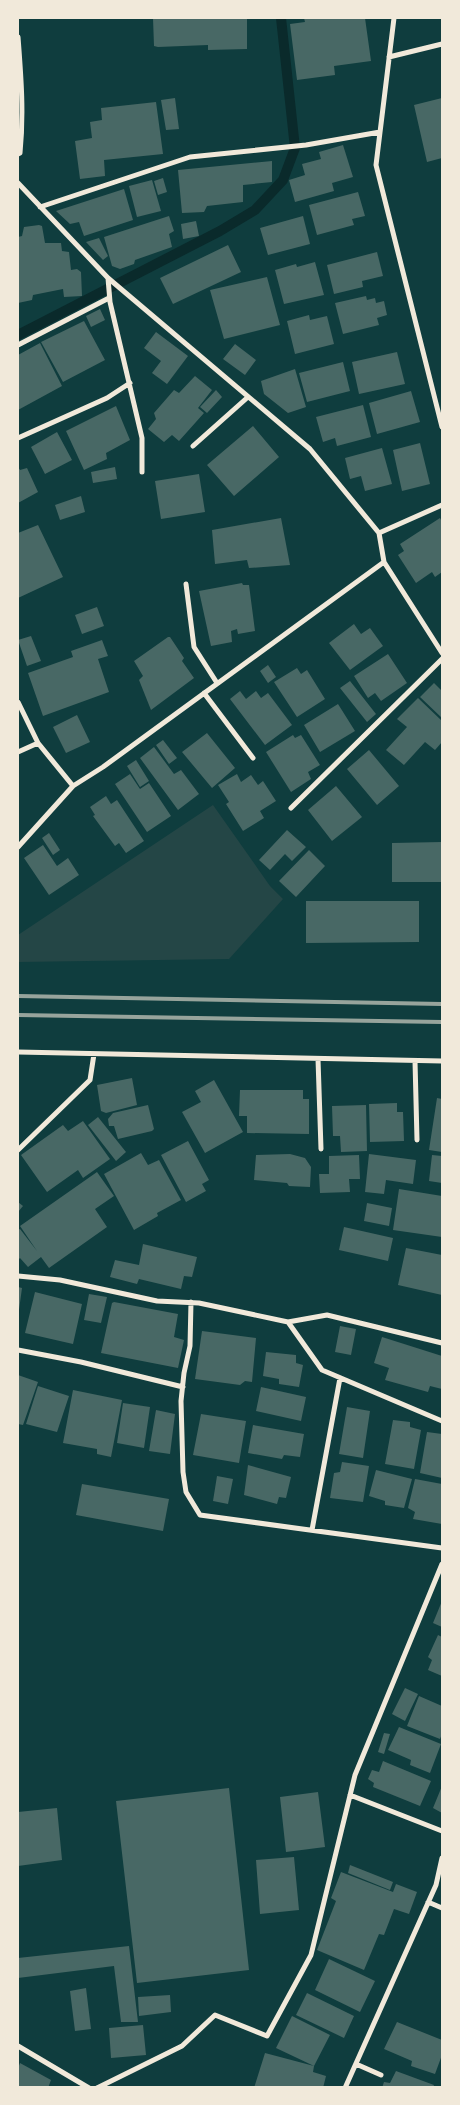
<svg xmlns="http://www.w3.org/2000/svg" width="460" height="2105" viewBox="0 0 460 2105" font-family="'Public Sans',sans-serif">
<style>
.green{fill:#244646}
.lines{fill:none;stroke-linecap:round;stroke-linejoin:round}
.stream{stroke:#0a2a2b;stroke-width:10}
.building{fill:#486865}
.minor{stroke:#f1e9da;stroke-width:5}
.rail{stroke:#97a49c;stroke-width:4}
</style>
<rect width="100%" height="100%" fill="#0f3d3e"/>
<path class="green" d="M213,805l57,81 13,13 -54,60 -211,3v-27z"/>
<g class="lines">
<path class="stream" d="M18,335l202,-104 35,-21 28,-30 12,-32 -14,-130"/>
</g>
<path class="building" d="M153,18h94v31l-39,1v-5l-50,2 -4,-1z
M304,18h61l6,43 -37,5 1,9 -38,5 -7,-56 15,-2z
M175,98l4,31 -13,1 -5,-30z
M442,98v60l-15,4 -13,-57z
M156,102l7,52 -59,6 1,16 -25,3 -5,-38 17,-3 -2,-16 12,-2 -1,-12z
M343,145l10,32 -21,6 2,8 -39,11 -6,-22 16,-5 -3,-11 19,-5 -2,-7z
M272,161v21l-29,3v17l-36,4 -3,6 -22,1 -4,-43z
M163,178l4,14 -9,3 -4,-14z
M152,180l9,31 -24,6 -8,-31z
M124,189l9,31 -49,16 -5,-14 -9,2 -14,-13z
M358,192l7,24 -13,3 2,6 -37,10 -8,-30z
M169,216l5,15 -5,3 3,13 -37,13 -1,4 -14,5 -8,-3 -8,-29z
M303,216l7,28 -42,11 -8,-27z
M196,221l3,15 -16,3 -2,-15z
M39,225l3,1 3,17h16l1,8 7,1 2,18 6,-1 4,3 1,24 -18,1 -1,-8 -30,6 -1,5 -14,3v-66l4,-1 2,-9z
M99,238l9,18 -5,4 -17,-18z
M228,245l13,27 -68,32 -13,-26z
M377,252l6,24 -21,5 1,6 -29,7 -7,-29z
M315,262l9,33 -40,9 -9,-34 21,-6 1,3z
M267,277l13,48 -56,14 -14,-49z
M366,296l1,4 8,-2 1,5 8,-2 3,14 -10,3 2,7 -36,9 -8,-31z
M100,309l5,11 -14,7 -5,-11z
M309,315l1,5 17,-4 7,28 -39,10 -8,-33z
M84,321l21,39 -42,22 -22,-40z
M156,332l32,24 -21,28 -15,-11 9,-12 -17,-13z
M40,343l22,43 -44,24v-55z
M235,344l21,16 -11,15 -22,-16z
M397,352l8,32 -46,10 -7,-32z
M343,362l7,29 -43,11 -8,-29z
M295,369l11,38 -18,6 -24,-19 -3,-13z
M195,376l17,14 -14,18 6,5 -25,28 -7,-6 -8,7 -16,-13 8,-10 -2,-6 20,-23 5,3z
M216,390l6,7 -15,16 -7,-6z
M411,391l9,31 -43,12 -8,-31z
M363,405l8,32 -34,9 -2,-8 -12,4 -7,-25z
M116,406l14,34 -24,13 1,6 -23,11 -18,-39z
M253,426l26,31 -45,39 -27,-31z
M57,432l15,28 -27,14 -14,-27z
M420,443l10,41 -28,7 -9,-41z
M382,448l10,36 -27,7 -4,-15 -11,3 -5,-21z
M18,467l2,3 7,-2 11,24 -20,11z
M115,467l2,12 -24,4 -2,-11z
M199,474l6,38 -44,7 -6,-38z
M81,496l4,16 -25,8 -5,-15z
M281,518l9,47 -41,3 -2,-8 -32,4 -3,-34z
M440,518l2,4v50l-7,5 -3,-5 -16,11 -18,-28 6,-4 -4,-7z
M38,525l25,52 -45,21v-65z
M242,583l1,2h6l6,46 -17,3 -1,-5 -6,2 1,11 -21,4 -12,-55z
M97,607l7,19 -22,8 -7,-19z
M354,624l7,10 9,-6 13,18 -33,24 -21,-27z
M31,636l10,25 -14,5 -9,-26z
M168,637h2l14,21 -2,3 12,17 -43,32 -12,-30 4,-4 -9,-15z
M102,640l6,16 -10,3 11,33 -66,24 -15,-43 45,-16 -2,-6z
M388,654l19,29 -26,18 -6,-8 -7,5 -14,-22z
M268,665l8,12 -8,6 -8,-12z
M297,668l4,6 6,-4 18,29 -28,18 -23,-35z
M350,681l26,33 -9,8 -27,-34z
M434,683l8,8v27l-22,-21z
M240,691l6,8 10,-8 5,7 7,-5 24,32 -27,20 -35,-46z
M418,698l24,23v21l-7,8 -10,-8 -21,23 -18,-15 21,-23 -10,-8z
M338,704l17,27 -35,21 -16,-27z
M77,715l13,27 -24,11 -13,-26z
M207,733l28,35 -23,20 -30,-36z
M293,735l2,3 6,-3 19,30 -12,7 3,7 -20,13 -25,-40z
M163,740l14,18 -8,6 -13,-19z
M154,747l20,27 7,-4 18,24 -21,16 -38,-52z
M369,750l30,36 -22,19 -30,-36z
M136,760l13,21 -9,6 -13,-21z
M130,774l10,15 9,-6 22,33 -24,16 -32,-48z
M237,774l4,8 10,-7 7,10 5,-4 13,20 -16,10 4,7 -21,13 -17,-27 3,-2 -11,-17z
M336,786l26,31 -30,24 -24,-31z
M106,796l5,8 6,-4 27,41 -18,12 -7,-10 -4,3 -22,-30 2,-1 -5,-8z
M287,830l19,17 -14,14 -7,-7 -15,16 -11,-10z
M49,833l11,17 -7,5 -11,-17z
M442,842v40h-50v-39z
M43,845l14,21 11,-8 11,17 -30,20 -25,-37z
M309,850l16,16 -29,31 -17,-16z
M306,901h113v41l-113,1z
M132,1078l5,27 -31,8 -5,-2 -4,-26z
M214,1080l29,52 -38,21 -23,-41 19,-10 -6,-11z
M240,1090h63v9h6v35l-62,-1v-17h-8z
M437,1098l5,1v53l-13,-2z
M397,1103v9h6l1,29 -34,1 -1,-38z
M148,1105l6,24 -2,2 -34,8 -4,-13h-5l-1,-7 5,-6z
M366,1105l1,46 -26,1 -1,-16h-7l-1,-30z
M98,1117l28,35 -10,9 -28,-36z
M83,1121l27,38 -27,19 -5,-8 -31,22 -26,-37 42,-30 5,6z
M188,1141l21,39 -7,4 4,7 -20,11 -25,-47z
M141,1153l7,12 11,-5 22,40 -24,13 1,3 -24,14 -30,-56z
M290,1154l15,4 6,9 -1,20 -21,-1 -2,-3 -33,-3 2,-25z
M369,1154l47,6 -3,24 -27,-4 -2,14 -19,-2z
M359,1155l1,24h-11l1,13 -30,1 -1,-19h10v-18z
M432,1155l10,1v27l-13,-2z
M97,1172l17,24 -19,13 12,18 -58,41 -8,-11 -13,10 -8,-9 -2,2v-30l2,-1 17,22 -17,-25z
M399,1189l43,7v41l-49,-7z
M18,1202l5,4 -5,6z
M367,1203l25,5 -3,18 -25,-5z
M344,1227l49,11 -5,23 -49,-11z
M143,1244l54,13 -5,20 -8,-1 -3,13 -42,-10 -2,5 -27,-7 5,-17 24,5z
M406,1248l36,7v40l-44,-10z
M18,1287l4,1 -3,22h-1z
M35,1292l47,12 -9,40 -48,-11z
M89,1294l18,3 -6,26 -17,-3z
M114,1302l64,12 -4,23 10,3 -6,28 -77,-15 11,-50z
M340,1326l16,3 -5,26 -16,-3z
M202,1331l54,7 -4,44 -7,-1 -5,4 -45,-6z
M382,1337l60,19v33l-12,-3 -2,6 -43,-12 4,-12 -15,-5z
M266,1352l30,3v8l7,2 -4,22 -20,-3v-5l-16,-3z
M18,1375l20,7 -15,43 -5,-1z
M38,1386l31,10 -12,36 -31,-8z
M261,1387l45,10 -5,24 -45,-10z
M73,1390l49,10 -11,57 -14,-3v-5l-34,-6z
M123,1403l27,4 -6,41 -27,-5z
M347,1407l23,4 -7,47 -24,-4z
M156,1410l19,4 -5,40 -21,-3z
M201,1414l45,7 -7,42 -46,-8z
M393,1420l17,2v5l11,3 -7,39 -29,-5z
M253,1425l51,9 -4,23 -16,-2 -2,4 -34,-6z
M427,1432l15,2v44l-22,-5z
M342,1462l27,4 -6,36 -33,-4 4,-25 6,-1z
M248,1465l43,12 -5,21 -7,-1 -2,7 -33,-9z
M376,1470l36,9 -8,29 -19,-3v-4l-16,-5z
M217,1476l16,3 -5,25 -15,-3z
M415,1479l27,5v40l-29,-5 2,-7 -7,-4z
M82,1484l87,15 -6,32 -87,-16z
M442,1601v26l-9,-4z
M438,1635l4,2v39l-14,-6 4,-10 -4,-3z
M405,1688l13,6 -13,27 -13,-7z
M419,1696l23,10v28l-2,5 -33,-13z
M399,1727l42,17 -11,29 -20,-8 1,-5 -23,-10z
M384,1733l6,1 -6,20 -6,-2z
M383,1761l48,20 -11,25 -47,-19 1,-4 -6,-4 4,-9 7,2z
M442,1786v27l-9,-5z
M229,1788l20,182 -112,13 -21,-182z
M318,1792l7,55 -39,5 -6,-55z
M57,1808l5,52 -44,6v-54z
M294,1857l5,53 -39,4 -4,-54z
M350,1865l43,17 -3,8 -42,-17z
M341,1872l52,20 3,-8 21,8 -8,22 -15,-5 -10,26 -5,-1 -15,36 -47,-20 19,-49 -5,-3z
M129,1946l9,76h-17l-7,-56 -96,12v-20z
M329,1959l46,22 -15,31 -45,-22z
M86,1988l5,41 -16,2 -5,-40z
M307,1993l47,23 -10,22 -48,-23z
M170,1995l1,17 -32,4 -1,-19z
M292,2016l38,19 -16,31 -38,-18z
M397,2022l45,18v15l-7,19 -24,-8 1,-5 -28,-12z
M143,2025l3,30 -35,3 -2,-30z
M265,2053l49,13 -1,6 13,4 -3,12h-69z
M20,2063l31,17 -3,8h-30v-20z
M396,2071l38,14 -1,3h-51l2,-6 6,1z"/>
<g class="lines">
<path class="minor" d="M394,18l-18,147 66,262
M18,37c3,39 6,76 2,116l-2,1
M389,57l53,-13
M18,183l90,95 202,171 69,84 5,29 58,91
M40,207l150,-50 116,-12 74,-13
M108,278l2,24 32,136v34
M18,345l91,-47
M18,438l89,-40 23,-15
M193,446l55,-49
M379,533l63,-28
M186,584l8,63 23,36
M204,693l49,65
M18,702l20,41 35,43
M18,752l20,-9
M291,808l151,-149
M18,847l55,-61 30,-19 281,-205
M18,1052l424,9
M318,1059l3,90
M415,1061l2,79
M18,1150l72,-70 4,-26
M18,1276l42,4 97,21 42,2 89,19 34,48 120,51
M191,1302l-1,44 -6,27 -3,28 2,71 3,20 14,23 242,33
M288,1322l39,-7 115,28
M18,1350l63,12 102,25
M312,1530l28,-152
M350,1795l92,36
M428,1902l14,6
M18,2046l71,42
M356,2064l25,11
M97,2088l85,-42 33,-31 52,21 44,-81 44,-180 87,-211
M345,2088l91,-203 6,-27"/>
<path class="rail" d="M18,996l424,8
M18,1015l424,7"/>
</g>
<rect width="460" height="2105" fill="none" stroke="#f1e9da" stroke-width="38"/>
</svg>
